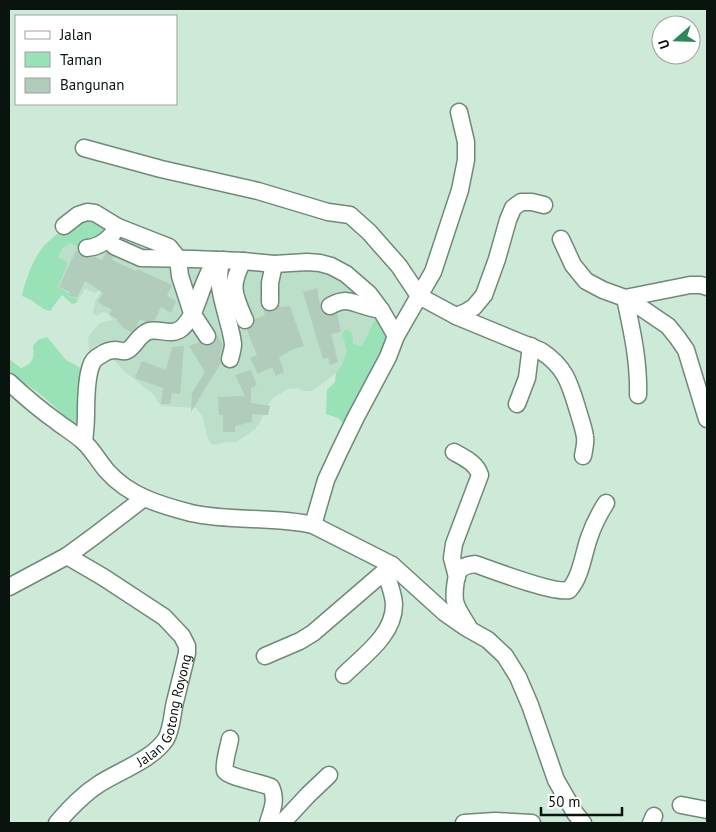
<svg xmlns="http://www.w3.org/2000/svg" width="716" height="832" viewBox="0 0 716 832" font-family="'PT Sans',sans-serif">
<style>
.built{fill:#bcdfca}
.green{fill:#99e1b7}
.building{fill:#b1ccbb}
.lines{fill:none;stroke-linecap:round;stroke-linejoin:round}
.minor-casing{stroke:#6f8979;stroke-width:19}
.minor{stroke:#fff;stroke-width:16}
.labels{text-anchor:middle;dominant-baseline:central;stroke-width:4.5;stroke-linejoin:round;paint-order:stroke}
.street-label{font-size:14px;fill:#0a140e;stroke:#fff}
</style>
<rect width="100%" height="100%" fill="#cde9d7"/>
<path class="built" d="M113,229l48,16 8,16 155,5 33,22 25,33h-8l-4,6v4l-4,10 -5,5 -8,-1 -6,6 -3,8 -2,6 -6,8 -17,13 -7,5h-8l-6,-3 -10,1 -15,9 -4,5 -9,19 -6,8 -18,12h-8l-16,3 -4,-6 -6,-24 -6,-7 -35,-2 -8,-12 -28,-22 -16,-17 -20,-3 -1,-15 12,-14 13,-3 -4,-6 -6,-2 -7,4 -3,-3 2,-12 7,-10 -3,-2 -3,4 -11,-4 -7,11 -10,-4 -10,-9 9,-21 -9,-8 8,-14 3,-1 9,4z"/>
<path class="green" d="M85,216l27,10 -29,23 -14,-6 -6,5 -5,10 8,3 1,5 -9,21 10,6v3l10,4 -2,3 -4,1 -10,-9 -10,13 -1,3c-11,-1 -17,-12 -29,-15 3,-15 11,-38 22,-50 11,-12 27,-22 41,-30z
M374,321h8l4,13 -3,18 -38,73 -7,-7 -12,-4 1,-24 8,-8 1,-9 6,-8 2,-6 3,-8 -5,-18 5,-4 2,2 3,1 1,12 8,2c7,-8 8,-17 13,-25z
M47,337l19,23 13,7 5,12 -3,53 -28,-27 -18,-15 -26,-17v-14l12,9c13,-5 13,-9 12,-22l5,-6z"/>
<path class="building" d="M76,250l7,7 5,1 7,-1 7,3 4,-8 8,5 -2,3 24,11 1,-2 35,16 -5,11 9,5 -5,12 -10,-6 -6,13 -9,2 -6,-3 -5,9 -4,4 -7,-4 -7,-7 1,-1 -9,-6 3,-4 -14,-8 5,-9 -18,-12 -8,17 -9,-3 2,-3 -11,-5z
M317,288l4,23 4,4 4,1 8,-3 4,19 -10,2 7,28 -8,3 -2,-7 -5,1 -20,-67z
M279,304l1,3 10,-1 14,40 -16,5 1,1 -10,5 5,15 -8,4 -4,-9 -14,7 -8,-16 7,-3 -10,-25 6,-4 2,-7 10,-4 -2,-6 7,3 5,-1 3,-4z
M217,335l6,10 -3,12 1,6 -30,49 1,-19 13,-21 -16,-26 10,-4 4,3 4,1 5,-1 4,-5z
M184,346l-4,48 -8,-1 -2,11h-9l2,-16 -28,-10 7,-17 24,9 6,-23z
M251,370l6,15 -6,3v15l19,3 -2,9 -16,-1v8l-17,4v6h-12v-17h-4l-1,-18 27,-1 -10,-21z"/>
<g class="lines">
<defs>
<g id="minor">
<path d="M84,148l77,21 97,22 70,21 22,3 19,17 30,34 20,30 14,-24 27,-82 6,-30v-18l-7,-30"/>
<path d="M64,226l14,-11 9,-3 8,1 23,14 51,20 9,11 2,18 12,37 15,23"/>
<path d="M561,239l12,26 13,16 17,9 22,8 18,11 25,17 9,11 9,13 21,69"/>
<path d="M114,246l27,12 52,1 50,2 31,3 33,-2 13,1 11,3 15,8 23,20 12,16 15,26"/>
<path d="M87,248c14,-1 23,-10 31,-21"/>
<path d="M223,260c-12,20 8,61 10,84 0,5 -2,11 -3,15"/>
<path d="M243,261c-14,25 -9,34 2,59"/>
<path d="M270,302v-19l4,-19"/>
<path d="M330,306c16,-9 20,-4 35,0 5,2 11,3 16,4"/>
<path d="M456,316l10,-4 8,-5 10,-12 13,-36 11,-39 5,-12 8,-6h11l12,3"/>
<path d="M9,382c15,14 30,27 47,39 9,7 19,13 27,20 10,9 16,21 24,30 22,25 53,34 84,42 40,9 82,3 122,12l79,40 53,48 20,14 23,13 17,16 13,21 12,28 26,75 19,33 8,10"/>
<path d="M638,395c1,-34 -6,-64 -13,-97l65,-13h11l6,2"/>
<path d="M517,404l10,-26 4,-32"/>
<path d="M84,442c1,-9 2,-18 2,-27 0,-14 0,-36 5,-49 1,-5 6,-9 10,-11 4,-3 10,-5 14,-5 4,0 8,2 11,1 9,-3 11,-16 23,-20 11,-3 22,6 33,-3 14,-13 17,-35 25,-51 2,-6 6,-11 9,-17"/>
<path d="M454,452c11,6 22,11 26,23l-26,69 -2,14 5,19"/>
<path d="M313,525l13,-45 13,-28 17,-35 32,-60 8,-21 23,-40 37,20 85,35c26,17 29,34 38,63 2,7 5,15 6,23 1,6 -1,13 -2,19"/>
<path d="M9,587l58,-31 26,-19 51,-39"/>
<path d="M468,626c-4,-7 -11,-16 -13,-25 -1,-7 0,-25 5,-31 4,-5 10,-5 15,-6 17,6 80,30 94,26 12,-13 14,-35 20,-52 4,-12 10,-24 17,-35"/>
<path d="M265,656l35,-15 13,-8 79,-68"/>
<path d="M344,675c19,-19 50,-40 50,-70 0,-10 -6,-25 -9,-34"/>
<path d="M230,739c-1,7 -7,25 -5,32 3,6 37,12 46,16 6,13 1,23 -3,36"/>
<path d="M681,805l26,5"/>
<path id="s1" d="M57,823c13,-15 25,-28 42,-39 20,-13 53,-24 67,-45 6,-10 6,-25 9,-37 4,-16 8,-32 12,-49v-7l-5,-10 -18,-19 -61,-40 -36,-21"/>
<path d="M282,823l26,-28 21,-20"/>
<path d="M464,823l31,-2 37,2"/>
<path d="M651,823l3,-7"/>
</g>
</defs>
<use href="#minor" class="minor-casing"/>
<use href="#minor" class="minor"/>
</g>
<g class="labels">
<g class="street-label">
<text stroke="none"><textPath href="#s1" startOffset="164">Jalan Gotong Royong</textPath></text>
</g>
</g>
<rect width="716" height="832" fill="none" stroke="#0a140e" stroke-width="20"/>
<rect x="15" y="15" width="162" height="90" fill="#ffffff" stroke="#9da19f"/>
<rect x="25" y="31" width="25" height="8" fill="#ffffff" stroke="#9da19f"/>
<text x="60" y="40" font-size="15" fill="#0a140e">Jalan</text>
<rect x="25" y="52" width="25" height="15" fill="#99e1b7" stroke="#9da19f"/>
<text x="60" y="65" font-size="15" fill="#0a140e">Taman</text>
<rect x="25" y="78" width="25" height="15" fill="#b1ccbb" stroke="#9da19f"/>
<text x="60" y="90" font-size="15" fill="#0a140e">Bangunan</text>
<g transform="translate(676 40) rotate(250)"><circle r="24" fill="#ffffff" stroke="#9da19f"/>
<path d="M0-4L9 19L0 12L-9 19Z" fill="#2e865b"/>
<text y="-8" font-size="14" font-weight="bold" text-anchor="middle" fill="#0a140e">U</text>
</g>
<path d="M541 807v8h81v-8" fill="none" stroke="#0a140e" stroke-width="2.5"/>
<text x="548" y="807" font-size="15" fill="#0a140e" stroke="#ffffff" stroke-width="4" paint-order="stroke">50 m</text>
</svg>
